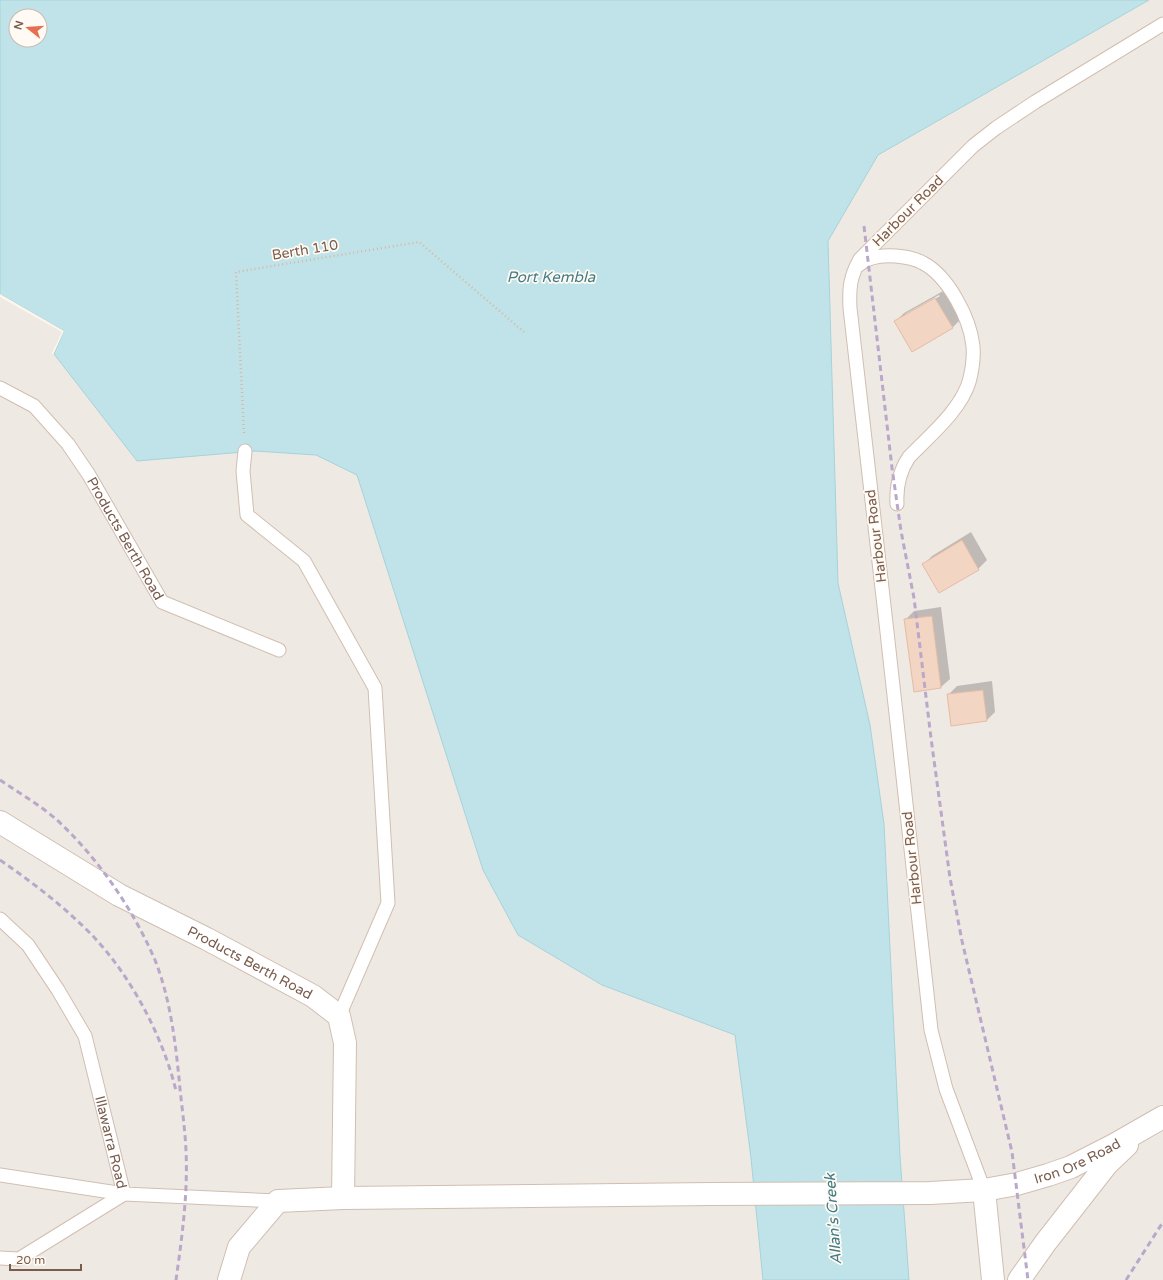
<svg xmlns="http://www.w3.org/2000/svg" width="1163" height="1280" viewBox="0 0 1163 1280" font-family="'Varela Round',sans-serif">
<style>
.industrial{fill:#efe9e4;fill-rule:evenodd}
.water{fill:#bfe3e8;stroke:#a5d3da;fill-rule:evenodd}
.pier{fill:#fdf6ec}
.shadow{fill:#0003;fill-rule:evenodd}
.building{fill:#f3d5c3;stroke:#e6bba3}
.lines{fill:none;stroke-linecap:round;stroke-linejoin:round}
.lane-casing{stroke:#d1beb0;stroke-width:15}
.street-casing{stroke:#d1beb0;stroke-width:24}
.path{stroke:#d9b8a5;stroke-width:2.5;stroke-dasharray:1 3;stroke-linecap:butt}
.lane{stroke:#fff;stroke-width:13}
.street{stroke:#fff;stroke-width:22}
.rail{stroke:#b9a8c9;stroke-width:3;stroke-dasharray:6 4;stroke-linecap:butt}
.labels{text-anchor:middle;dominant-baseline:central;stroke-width:3.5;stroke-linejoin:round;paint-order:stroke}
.street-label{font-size:14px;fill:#7a5c4d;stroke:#fffaf3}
.water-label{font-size:15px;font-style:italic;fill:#437c86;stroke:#fffaf3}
</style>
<rect width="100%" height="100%" fill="#fdf6ec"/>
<path class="industrial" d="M0,0h1163v1280h-1163zM16,16h24v24h-24z"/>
<path class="water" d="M0,0h1149l-271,155 -50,86 10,342 32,142 14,99 16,332 9,124h-146l-12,-122 -16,-123 -133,-50 -84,-50 -35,-65 -126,-395 -41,-20 -61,-4 -118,10 -83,-107 10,-23 -64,-37zM16,16h24v24h-24z"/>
<path class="pier" d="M0,294l64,37 -11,24 -1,-2 10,-21 -62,-35z"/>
<path class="shadow" d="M945,290l16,29 -9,9 -56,-7 8,-8zM939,295l1,1 -35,21v-3z
M971,532l16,28 -9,9 -55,-4 9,-9z
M941,607l9,72 -9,8 -36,-67 9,-9z
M992,681l3,31 -8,8 -39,-25 9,-9z"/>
<path class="building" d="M935,298l18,30 -41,24 -18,-31z
M962,540l17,30 -40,23 -17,-29z
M932,616l9,72 -27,4 -10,-73z
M983,690l4,31 -36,5 -4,-32z"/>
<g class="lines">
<defs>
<g id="lane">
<path d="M859,265c10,-9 25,-10 37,-9 10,1 18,2 27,7 25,13 47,55 50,83 1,12 -1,25 -4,36 -9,29 -40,54 -60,75 -10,15 -13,30 -12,47"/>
<path id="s1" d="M0,388l34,18 34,38 21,31 73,127 117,48"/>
<path d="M245,451l-2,20 4,44 57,46 71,127 13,215 -49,113"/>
<path id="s2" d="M0,919l28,26 30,45 27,46 39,158 154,7"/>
<path d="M0,1175l124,19 -105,65 -19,-1"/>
<path d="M984,1190l-38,-101 -15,-59 -44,-398 -37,-324c-1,-20 0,-31 10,-49l113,-113 23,-18 39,-26 128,-78"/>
</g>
<g id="street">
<path id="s3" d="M0,822l119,73 88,44 106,57 26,20 6,27 -2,155"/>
<path d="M984,1190l9,90"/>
<path id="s4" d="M229,1280l10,-33 39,-46 65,-3 369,-4 218,-1 54,-3 33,-6 31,-9 23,-8 43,-22 49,-28"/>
<path d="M1019,1280l27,-38 61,-78 20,-19"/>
</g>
</defs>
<use href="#lane" class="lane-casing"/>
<use href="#street" class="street-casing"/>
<path class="path" d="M244,433l-8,-161 183,-30 105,90"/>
<use href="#lane" class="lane"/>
<use href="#street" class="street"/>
<path class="rail" d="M864,226l28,242 9,63 13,67 17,140 19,140 12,63 50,211 16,128
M0,780c19,13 40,25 57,40 41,38 76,89 98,140 15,38 20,79 24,118 2,24 6,49 7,73 2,43 -4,86 -10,129
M0,860c32,22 62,45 90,73 40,41 73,103 86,158
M1126,1280l37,-58"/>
</g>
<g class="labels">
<g class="street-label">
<text transform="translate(908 211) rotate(-45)">Harbour Road</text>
<text transform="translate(305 250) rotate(-9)">Berth 110</text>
<text transform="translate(876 536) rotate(-97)">Harbour Road</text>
<text stroke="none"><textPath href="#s1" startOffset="200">Products Berth Road</textPath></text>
<text transform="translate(912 858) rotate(-96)">Harbour Road</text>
<text stroke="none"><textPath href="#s3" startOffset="287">Products Berth Road</textPath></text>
<text stroke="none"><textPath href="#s2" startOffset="255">Illawarra Road</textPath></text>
<text stroke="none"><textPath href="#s4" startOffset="899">Iron Ore Road</textPath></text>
</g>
<g class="water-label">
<text x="551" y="277">Port Kembla</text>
<text transform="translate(833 1219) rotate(-94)">Allan's Creek</text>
</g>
</g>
<g transform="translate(28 28) rotate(287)"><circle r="19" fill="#fffaf3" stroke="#cabbb1"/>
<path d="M0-3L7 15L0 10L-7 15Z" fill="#e76f51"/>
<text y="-6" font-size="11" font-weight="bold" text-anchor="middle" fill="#7a5c4d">N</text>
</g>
<path d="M10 1264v6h71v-6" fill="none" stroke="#7a5c4d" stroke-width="2"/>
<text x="16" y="1264" font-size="12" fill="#7a5c4d" stroke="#fffaf3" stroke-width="3" paint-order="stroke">20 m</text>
</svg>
